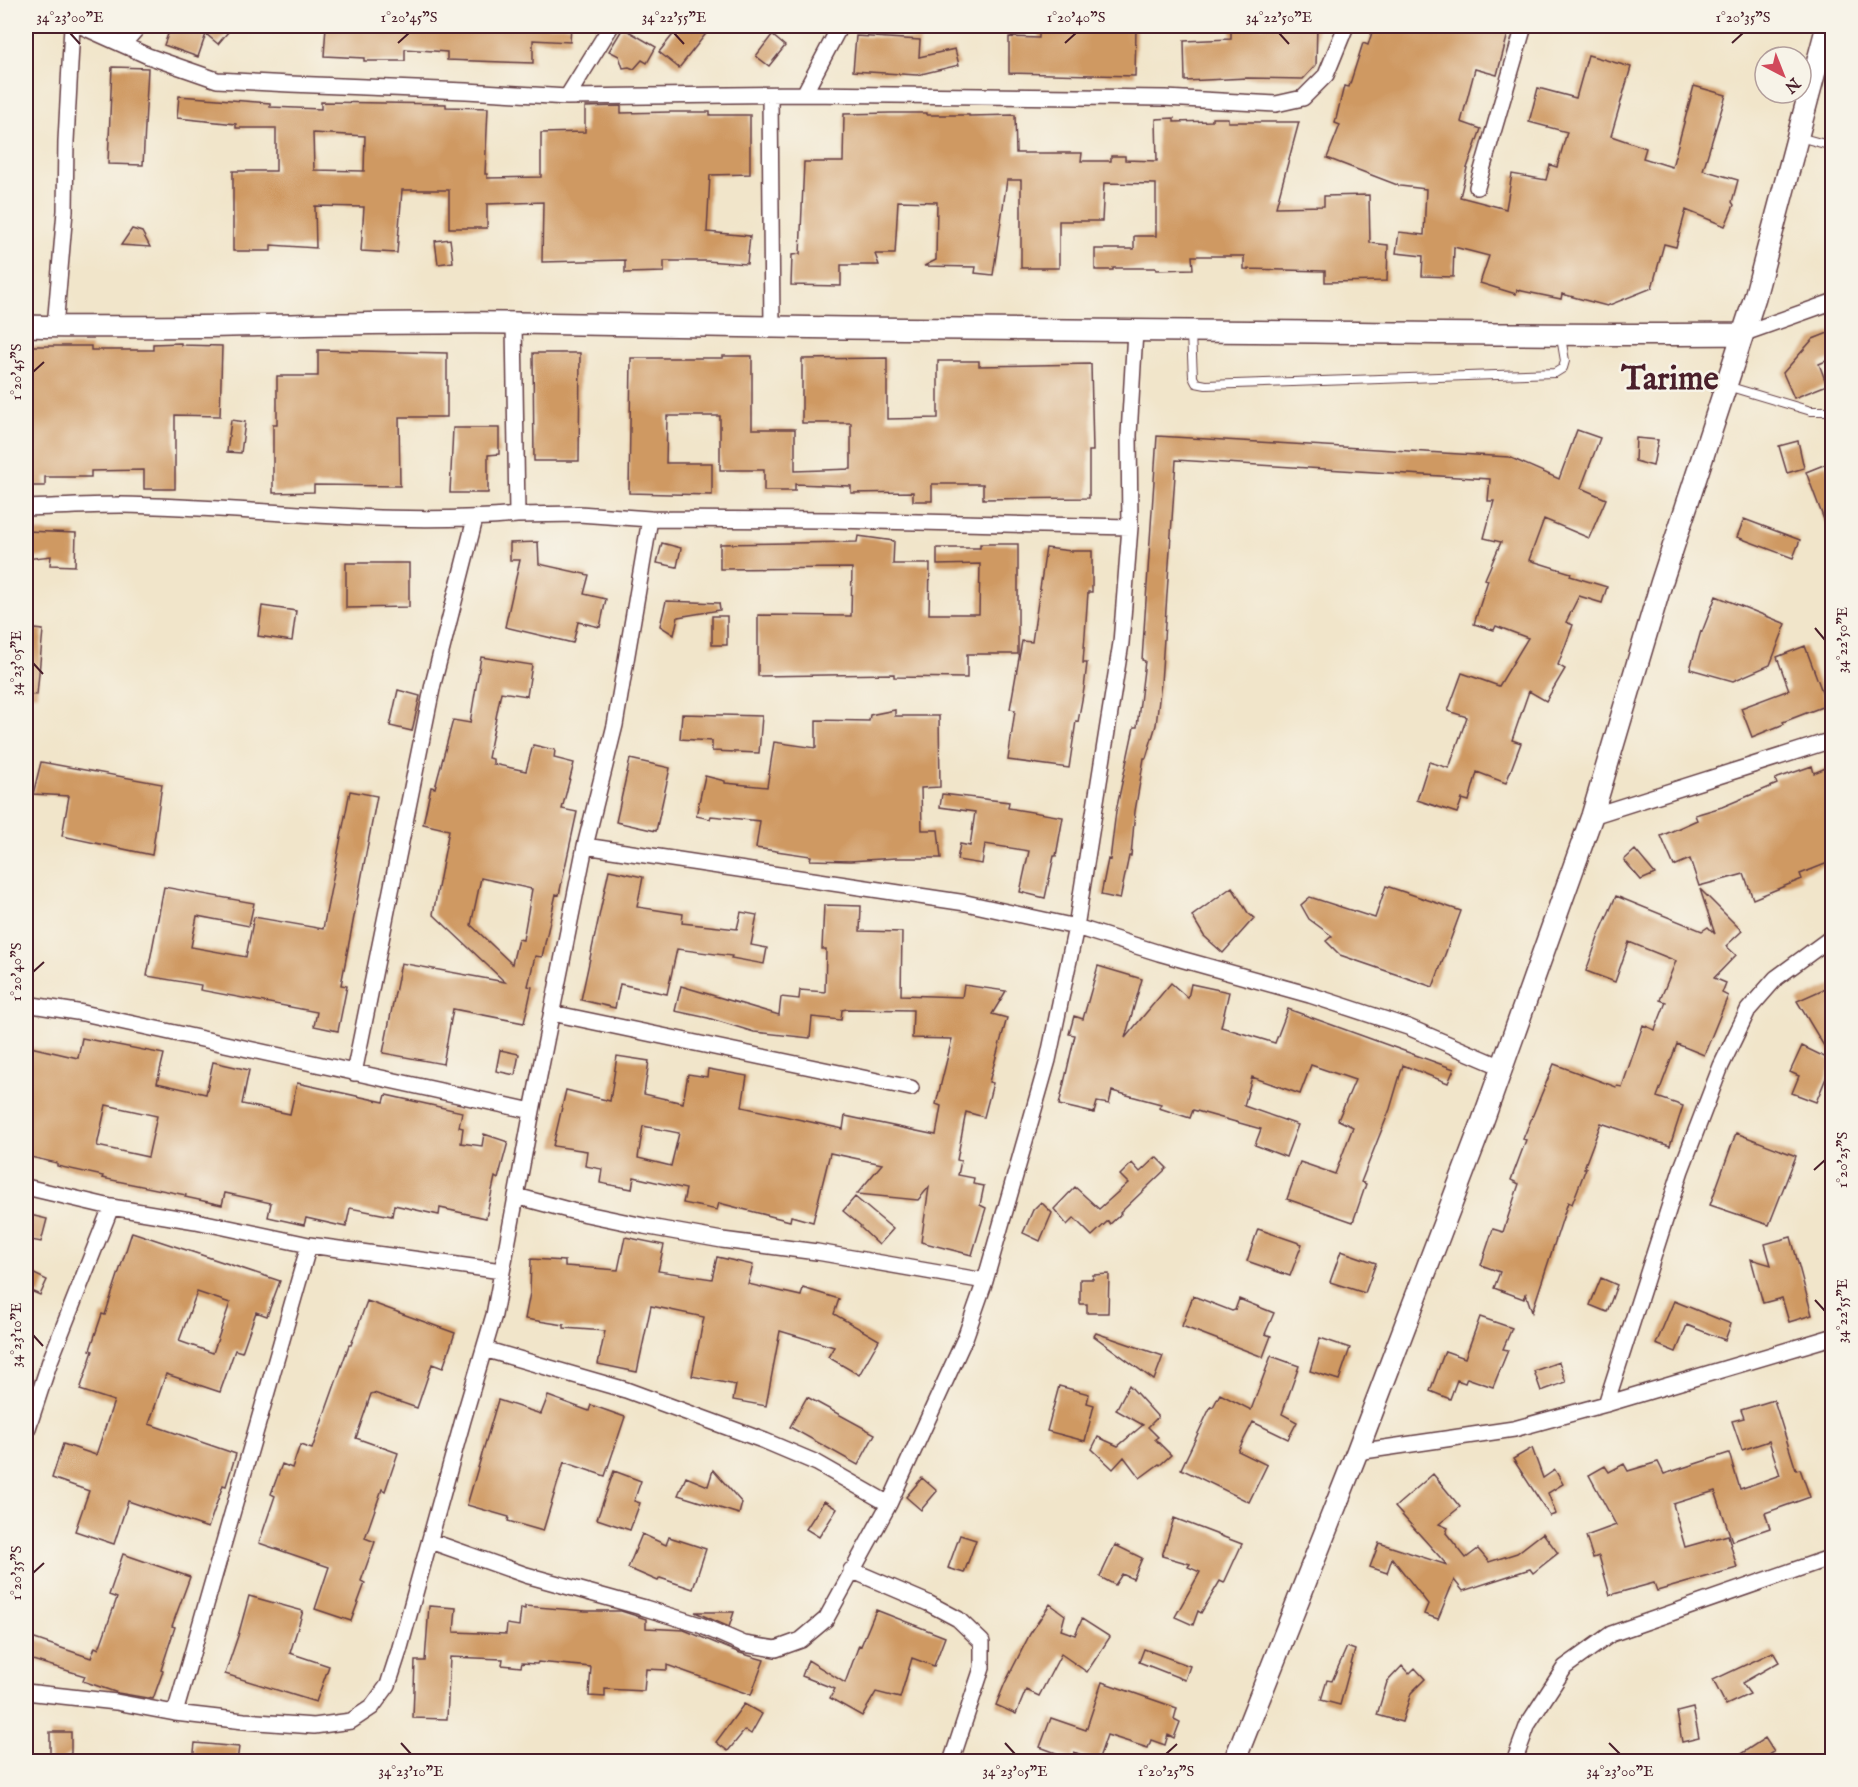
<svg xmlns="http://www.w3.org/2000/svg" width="1858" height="1787" viewBox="0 0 1858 1787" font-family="'IM FELL English',serif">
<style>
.building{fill:#cf9962;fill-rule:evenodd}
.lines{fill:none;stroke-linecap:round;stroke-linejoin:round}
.lane-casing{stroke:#633d43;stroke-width:10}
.street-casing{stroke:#633d43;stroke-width:18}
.secondary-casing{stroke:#633d43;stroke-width:24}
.lane{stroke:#fff;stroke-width:8}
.street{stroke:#fff;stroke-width:15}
.secondary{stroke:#fff;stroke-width:21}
.ticks{fill:none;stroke:#4a1f2b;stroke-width:2}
.labels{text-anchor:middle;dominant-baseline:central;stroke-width:5;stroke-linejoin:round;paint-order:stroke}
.town-label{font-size:33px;font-weight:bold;fill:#4a1f2b;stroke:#f7f3e8}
.neatline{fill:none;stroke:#4a1f2b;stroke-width:2}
.ticks-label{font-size:15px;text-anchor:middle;fill:#4a1f2b}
</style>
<rect width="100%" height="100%" fill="#f7f3e8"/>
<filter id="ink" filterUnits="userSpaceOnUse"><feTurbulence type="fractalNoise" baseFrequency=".0167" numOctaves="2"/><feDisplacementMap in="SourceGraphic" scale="12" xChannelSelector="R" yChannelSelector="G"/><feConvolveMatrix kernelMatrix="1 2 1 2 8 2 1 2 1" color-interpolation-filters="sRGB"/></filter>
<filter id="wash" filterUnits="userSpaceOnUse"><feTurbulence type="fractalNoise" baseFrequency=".008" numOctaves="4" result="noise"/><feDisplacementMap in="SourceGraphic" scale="24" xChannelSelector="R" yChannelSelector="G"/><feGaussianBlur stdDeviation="1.35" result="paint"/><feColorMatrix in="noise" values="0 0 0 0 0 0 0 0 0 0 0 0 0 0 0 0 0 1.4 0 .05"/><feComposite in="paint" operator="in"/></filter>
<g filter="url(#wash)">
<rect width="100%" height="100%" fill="#f1e5ca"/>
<g id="blocks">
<path class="building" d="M171,26h62l-15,18 -12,-10 -8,23 -34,-12z
M326,26h245l-1,16 -37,-2v23l-86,-3v-8l-42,-3v12h-41v-3l-40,-2z
M680,26h32l-33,42 -20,-16z
M1039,26h97l-1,50 -126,-3v-36l30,1z
M1231,26h86l-1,39 -13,14 -56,-1 -62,3 -1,-40 47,-2z
M1374,26h136l-13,49 -22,-6 -14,53 20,7 -14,39 -7,29 46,12 6,-35 34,6 4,-15 7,2 10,-35 -38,-10 9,-34 38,10 12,-43 43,12 -20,69 35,12 -3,10 29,9 22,-81 32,9 -23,75 35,10 -6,22 2,3 -9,21 -39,-16 -10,37 -12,-3 -12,44 -45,18 -45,-12 -1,5 -44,-9 -1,4 -36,-11 9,-27 -35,-9 -1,30 -31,-1 1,-20 -27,-3 3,-21 25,3 2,-46 -26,-3 -73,-28 13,-33 -5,-2 9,-37 5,1 14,-44 5,2z
M623,28l33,19 -9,16 -5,-3 -8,9 -5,-2 -6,1 -4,-12 -10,-5z
M772,35l13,11 -16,20 -13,-10z
M856,36l64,4 -1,17 36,-8 4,16 -42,10 -64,-4z
M112,67l36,1 -5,97 -35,-1z
M179,96l91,7v4l51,2v-7l125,2v3l42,1 -3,66h2v4l54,-1v-44l44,-1v-25l36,-1v7l50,-1h39v3h40v59l-40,1 -3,57 43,4 -3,28 -41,-3h-42v11l-39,1v-13l-83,2 1,-60 -56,2v24h-38v-38h-47l-5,63 -36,-2 3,-44 -49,-1 1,42 -45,-3v6h-38v-80h43v-43h-40v-4l-59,-6zM313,133l52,3 -1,35 -50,-1z
M891,113h36v2h42v1l46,-1 1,38h66l-1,8h30v-5h14v4l32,1 -1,-42 18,-1v4l38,-1v-3h16v4h71l-23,85 48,-1v-10l45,-1 1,48 18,2 -1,36 -62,1v-11l-81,-2v-13h-52l1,13 -37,1v-2h-43v2h-18v-21h39v-13h22v-52l-52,-1 -2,38h-43v47h-38v-88h-14l-14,95 -18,-2 1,-6 -52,-1 12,-6 1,-58 -39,-1 -3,53h-20l4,11h-38v21l-50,-1 1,-30 8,-1 4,-92h39l1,-48z
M132,229l10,3 8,15 -29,-2z
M450,239l3,23 -15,2 -3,-23z
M1833,331v27l-14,6 8,21 -33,13 -11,-25 30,-34z
M181,343v2l41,1 -2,70 -45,-1v74h-31v-19l-53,1v6h-46v9h-19v-140h65v4h62v-6z
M318,350l129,3v64h-48l1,69 -86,-1v7l-41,1v-68h4v-49h41z
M533,353h47l-1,108h-45z
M723,356h29v73h43v42l56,-2v-46h-49v-64l85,-1v61l51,-1v-57h41v5l112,-2 2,87h-4v47l-106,1v-15h-51v17h-19v-9l-62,1v-7l-56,-2v7h-31v-21h-44v-54h-53l-1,47h46v32l-83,-2 2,-135h92z
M231,420l14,2 -4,31 -14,-1z
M453,428h46v26l-11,1v38h-38z
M1577,430l23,8 -19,50 25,11 -17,39 -45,-19 -15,41 42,13 -1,3 37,11 -5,16 -23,-7 -13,26 7,3 -15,40 7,4 -19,32 -17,-10 -17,49 9,3 -15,40 -29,-11 -8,29 -7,-2 -5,14 -40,-13 12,-38 20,6 18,-51 -19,-6 14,-38 37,13 29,-48 -32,-12 -2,4 -20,-6 14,-44 -3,-1 16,-37 -17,-4 10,-37h-6l2,-22 -314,-19 -15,223 -5,42 -10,33h-2l-9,53 -4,45h-2l-9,43 -19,-4 7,-36 2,1 6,-49 18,-84h3l8,-66 -3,-1 15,-224 352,21 50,22z
M1636,438l22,2 -5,26 -18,-5z
M1798,441l6,27 -17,5 -8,-27z
M1826,464l7,19v55h-2l-25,-66z
M1744,519l56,21 -7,18 -56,-21z
M26,531l50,2 -1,33 -25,-1 1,-9 -25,3z
M858,536l36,5 -1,23h37l-1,50h50l1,-50 -43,1v-17h43v-4h38v110h-51v24l-73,-1v-3l-136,2v-61l93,1 1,-48 -132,1v-25l137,-2z
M538,542l1,22 50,11 -5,19 22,5 -6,28 -22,-5 -5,21 -68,-16 15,-67h-10v-17z
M662,543l19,5 -4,19 -20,-4z
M1046,548l25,3h21v41h-4l-5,71h4l-3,26 -6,33 -2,-1 -7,47 -61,-8 7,-50 -5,-1 12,-68 10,1z
M346,563h63v44l-63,1z
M1716,596l70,28 -16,41 -37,16 -43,-12 11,-38 1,1z
M666,601l53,2 1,7 -42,7 -4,18 -14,-9z
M262,606l34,5 -4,30 -34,-5z
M712,616h15v29h-15z
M26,628l17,2 -6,65 -11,-1z
M1805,646l22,59 -44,17 1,2 -32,13 -11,-29 48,-18 -12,-33z
M481,657l51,8 -5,31 -26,-4 -13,66 5,1v5l33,7 7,-26 22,5 -1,8 20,5 -12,46 15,3 -18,83 -3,-1 -14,63 -7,-1 -7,30 4,1 -8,36 -71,-14 -10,55 -60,-11 18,-90 104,19 -72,-68 16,-84 -26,-6 8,-37 4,1 18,-68 17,3zM481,878l51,11 -9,51 -5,-1 -6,25 -41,-39z
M398,690l22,6 -8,35 -22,-5z
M895,710v6h44l1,71 -19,1 1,42h16l3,28h-45l-46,3 -40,-1 1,-4 -55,-8 4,-27 -49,-5 -1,3 -14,-3 9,-40 20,5v2l42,4 7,-45 42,6v-28l53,1 1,-6z
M682,714l80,2 -3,37 -47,-2v-10l-32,-2z
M630,759l40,9 -14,63 -40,-9z
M41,762l121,22 -10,71 -90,-19 7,-40 -36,-2z
M1833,765v96l-33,13 2,5 -49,20 -9,-25 -45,12 -9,-27 -16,7 -13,-30 36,-16 -2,-5 27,-8 55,-23 -2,-5 37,-13 2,7z
M350,791l27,5 -36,189 6,1 -9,45 -24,-5 3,-14 -117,-22 1,-5 -54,-9 17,-89 90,16 -5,23 -52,-10 -6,31 55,10 8,-40 69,12z
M942,794l67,8 -1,6 55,9 -7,39h-2l-9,42 -25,-6 9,-41 -44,-7 -3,20 -25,-4 3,-16 10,2 5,-34 -35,-5z
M1635,850l20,24 -14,6 -17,-20z
M609,870l34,7 -6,30 46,7 -1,9 55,6 4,-17 16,3 -6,30 16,3 -3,16 -33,-6 1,-2 -55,-7 -10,45 -47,-10 -5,24 -34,-8z
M1386,886l75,25 -28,76 -93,-32 -14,-14 6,-5 -23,-17 -8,-14 9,-8 65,21z
M1232,887l16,26 6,5 -31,35 -19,-17 -12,-20z
M1700,889l42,42 -16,15 10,9 -22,23 12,5 -4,10 6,3 -24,59 -27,-11 -20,53 26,9 -13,40 -69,-23 -17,45h2l-14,36 -4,-2 -36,110 -6,-18 -2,5 -30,-11 6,-16 -19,-7 12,-36 10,3 16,-48 -8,-4 15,-40 -3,-1 31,-75 62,23 1,-1 5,1 21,-62 12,5 11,-28 -6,-2 16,-39 -47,-19 -14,40 -29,-11 13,-36 17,-39 86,35 6,-4 7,7z
M824,905l37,1 -1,25 42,1 -1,63 61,2 2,-12 42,6 -14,23 15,4 -18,64 4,1 -9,34 -18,-5 -9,48 4,1 -3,14 16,3 -1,6 11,2 -4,19 6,3 -14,47 -51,-13 8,-55 -11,13 -61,-6 25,-30 -52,-11 -17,69 -22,-6 -1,5 -71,-18 -2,7 -34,-7 3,-14 -52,-12 -2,12 -32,-6 2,-14 -17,-3 2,-15 -34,-5 13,-56 44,11 7,-45 32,5 -5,33 39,9 5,-29 19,3 1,-8 39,7 -5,31 101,22 2,-13 91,19 5,-29 -5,-2 16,-65 -40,-1 1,-28 -66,-1 -5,1 -1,10 -29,-3 -2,21 -56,-6 -46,-14 -33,-7 6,-25 98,29 2,-18 18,2 1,-9 25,2 1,-43h-4zM643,1126l36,7 -8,33 -33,-8z
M1098,966l44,13 -17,59 46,-55 17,15 3,-14 38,8 -8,35 54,16 13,-34 166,60 -6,14 -45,-18 -13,44 -29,73 5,2 -13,38 -66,-23 13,-37 35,12 18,-47 -15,-7 17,-40 -44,-15 -11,29 -48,-17 -8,29 54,19 -12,32 -31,-12 6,-16 -68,-19 -3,8 -31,-10 2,-4 -49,-13 -3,13 -12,-2 -3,11 -35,-8 16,-70 -6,-1 5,-18 9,3z
M1833,985v76l-36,-60z
M82,1038l82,16 -7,29 49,11 7,-32 36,8 -7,34 48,10 7,-31 87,19 2,-7 76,17 -3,15 4,1 -2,15 21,3 2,-12 24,8 -10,37 -3,-2 -9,41 -46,-10 -1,7 -45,-10 -2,11 -42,-8 -4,19 -40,-9 -2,7 -36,-8 3,-14 -46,-10 -3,12 -37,-8 1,-2 -84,-17 1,-2 -46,-10v-3l-31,-7v-110l52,12zM106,1105l51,11 -9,41 -51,-11z
M1802,1046l31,15 -17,41 -24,-9 7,-17 -9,-4z
M500,1050l19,4 -4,21 -19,-4z
M1736,1133l60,23 -27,69 -59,-20z
M1156,1157l11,11 -47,45 1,1 -11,10 -2,-3 -16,15 -18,-18 -7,7 -13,-16 21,-22 24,22 29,-26 -8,-8 12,-12 8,9z
M855,1197l38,32 -14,16 -19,-18 1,-1 -18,-15z
M1041,1202l11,11 -12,28 -17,-8 10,-23z
M26,1214l21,5 -6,23 -15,-3z
M1258,1229l44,15 -12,32 -43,-15z
M132,1232l148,49 -13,35 -11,-4 -14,40 -7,-2 -15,42 -54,-18 -17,50 87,30 -10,32 -3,-1 -15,43 -80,-27 -14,43 -39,-13 14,-40 -37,-13 11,-34 33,11 18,-54 -34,-11 13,-39 -3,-1 12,-36 3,1zM197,1292l33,11 -17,50 -34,-12z
M625,1237l39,8 -6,26 54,8 5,-22 36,8 -5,19 53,12 2,-8 36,11 -5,15 45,26 -20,35 -31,-18 6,-10 -54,-16 -14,75 -33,-6 3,-15 -44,-9 12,-59 -53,-11 -14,66 -39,-8 7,-33 -41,-3v-3l-39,-6 5,-26 1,-34 34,2v5l53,4z
M1791,1237l21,78 -23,7 -7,-24 -19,5 -12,-44 20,6 -6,-21z
M1341,1251l35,12 -11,30 -35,-11z
M26,1270l21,10 -7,15 -14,-6z
M1109,1274l-1,39h-21v-9h-7v-25h13v-4z
M1601,1278l16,7 -10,27 -17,-7z
M1193,1296l39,15 3,-1 4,-11 35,14 -9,21 6,2 -8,21 -81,-31z
M367,1301l88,32 -12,35 -11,-4 -15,44 -43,-15 -3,1 -15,44 42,15 -13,38 -3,-2 -17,49 10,4 -14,39 4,2 -14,38 -36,-12 14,-42 -70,-24 16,-47 -4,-2 11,-30 10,4 8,-23 12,4 37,-104h2z
M1674,1301l57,23 -6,16 -38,-15 -11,27 -20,-8z
M1480,1317l32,11 -9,21 5,1 -15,37 -26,-9 -2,5 -8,-3 -7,19 -20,-8 15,-40 20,7z
M1096,1333l67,23 -9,24 -60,-44z
M1320,1338l30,10 -11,32 -29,-9z
M1271,1356l28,10 -17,48 15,8 -9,17 -35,-17 -15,29 29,14 -18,37 -68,-33 30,-63 2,1 7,-13 31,16z
M1559,1362l7,20 -25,9 -7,-20z
M1129,1385l29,32 -10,10 10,10 -3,2 16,16 -11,10 -1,-1 -19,14 -16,-21 -11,12 -21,-20 6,-12 20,9 25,-21 -27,-15z
M1059,1386l30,8 -2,9 7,2 -9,36 -38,-10z
M548,1396l41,15 2,-6 34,12 -20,59 -41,-14 -21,69 -35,-10 1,-4 -42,-12 31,-105 43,14z
M807,1397l68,37 -17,31 -68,-38z
M1774,1400l22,70 4,-1 10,28 -45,16 5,15 -38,13 -17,-50 -42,13 12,43 43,-12 9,33 -80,23 -3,-8 -44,12 -11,-39 -6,2 -7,-22 30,-11 -27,-50 16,-9 4,6 15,-8 4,7 30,-9 6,12 65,-21 11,36 40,-14 -11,-34 -27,9 -10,-29 12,-3 -3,-8z
M1532,1448l11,30 12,-8 8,14 -15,9 8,21 -6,2 -37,-57z
M713,1470l29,33 -3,11 -61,-19 8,-18 22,9z
M614,1471l27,10 -7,20 6,2 -10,27 -33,-11z
M1433,1474l27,33 -21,17 9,4 -2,5 20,25 12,-9 11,13 28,-9 26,-20 15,20 -25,20 -3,-4 -67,22 -9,-11 -16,39 -14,-5 4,-10 -36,-46 -5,15 -17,-6 9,-24 68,22 -52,-58z
M922,1478l15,13 -16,19 -15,-13z
M824,1501l13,8 -18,28 -13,-8z
M1174,1518l68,26 -18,39 -4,-2 -19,32 -3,-2 -5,14 -18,-8 25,-45 -12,-5 2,-3 -28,-8z
M642,1534l24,11 3,-8 37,12 -13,40 -33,-11 -2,3 -30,-13z
M960,1535l16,5 -12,33 -16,-5z
M1115,1545l27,13 -9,21 -11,-5 -7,11 -15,-8z
M123,1554l67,23 -18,49 3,1 -14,43 2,1 -10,28 -35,-6 -35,-12 2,-5 -59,-18v-22l65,22 4,-11 4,2 18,-51 -8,-3z
M249,1596l54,15 -13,42 39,13 -13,36 -91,-28 13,-38z
M1050,1604l15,11 -4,15 14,5 7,-16 28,18 -23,35 -26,-18 -22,42 -13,-6 -10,24 -20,-9 9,-22 25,-49z
M429,1606l27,2 -2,24 52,2 1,-10 12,2 2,-18 4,1v-3l61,5h35l25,8v9l38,2 56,23 24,7 -13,35 -84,-30v5l-21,-1 -2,22 -39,-2v8l-16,-1 2,-29 -53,-5 -1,2 -15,-1 -1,4 -19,-2 1,-6 -53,-2 -3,62 -34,-1 2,-57h10z
M876,1610l69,27 -11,29 -22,-8 -12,40 -24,-6 -14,24 -32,-18 5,-9 -33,-13 6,-16 37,23 14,-38 2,1z
M695,1612h39l-5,15z
M1347,1647l8,3 -15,55 -19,-5 6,-20 5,1z
M1144,1649l46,17 -5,14 -46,-18z
M1773,1652l6,10 -37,21 8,11 -24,11 -13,-25z
M1402,1666l7,8 6,-6 10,11 -14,14 -9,29 -25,-7 10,-33z
M1102,1682l75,26 -3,11 6,3 -6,16 -6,-3 -3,10 -14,-5 -3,8 -41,-13 -9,26 -24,-9 -2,7 -32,-12 11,-29 35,12z
M744,1704l18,10 -11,20 -6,-4 -17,21 -12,-9z
M1693,1708l6,30 -17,4 -5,-30z
M50,1732h21v21l-11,8h-10z
M1765,1738l9,14 -14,9h-30z
M195,1743l44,4 -2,14h-44z"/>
</g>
</g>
<g filter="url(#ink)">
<use href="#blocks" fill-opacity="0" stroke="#633d43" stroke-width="1.5"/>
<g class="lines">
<defs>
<path id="lane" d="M1799,137l33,9
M1191,334l2,43 3,6 10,2 349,-12 8,-5 2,-7 -4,-24
M1727,386l84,25h21"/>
<path id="street" d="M81,26l67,30 69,24 73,4 176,7 101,6 237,-3 361,4 111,6 27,-6 23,-23 20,-49
M123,44l16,-18
M804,94l36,-68
M770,96l2,232
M567,97l44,-71
M1477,187l47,-161
M55,327l10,-116 1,-70 6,-115
M1742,334l90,-32
M26,508c31,-1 63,-3 95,-3 132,2 265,22 396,10
M650,519l183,1 297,7
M1592,816l240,-76
M585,846l381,57 110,24 83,26 151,42 98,32 94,40
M26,1004l57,9 449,98
M552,1013l359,75
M354,1073l79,-389 42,-165
M26,1187l85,20 85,14 113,24 193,26
M516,1196l56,15 72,15 78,14 95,12 168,29
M484,1349l142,41 139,51 52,22 72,41
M1606,1404l75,-234 40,-104 27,-56 28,-32 56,-41
M26,1434l24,-73 61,-154
M1357,1452l157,-23 92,-25 226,-67
M430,1541l96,34 119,33 55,17 44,19 32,5 25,-9 25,-21 63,-115 76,-166 20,-57 63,-221 28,-133 45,-284 9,-116 -1,-92 6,-104
M851,1570l77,33 30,16 24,23v26l-31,94
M26,1692l90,10 59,11 69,8 70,5 37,-5 21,-14 16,-22 11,-34 64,-231 31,-105 38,-204 53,-265 30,-121 35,-206 -71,-5 -62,1 -3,-192
M175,1713l134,-468
M1514,1762l14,-38 37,-57 46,-33 221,-77"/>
<path id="secondary" d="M26,326c163,4 327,-5 491,-3 224,4 449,7 673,8 184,1 368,5 552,3
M1234,1762l123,-310 124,-326 111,-310 69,-232 94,-287 72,-271"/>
</defs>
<use href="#lane" class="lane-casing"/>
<use href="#street" class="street-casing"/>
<use href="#secondary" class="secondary-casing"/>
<use href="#lane" class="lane"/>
<use href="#street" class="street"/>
<use href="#secondary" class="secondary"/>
</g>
</g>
<path class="ticks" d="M70,33l10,11M674,33l10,11M1279,33l10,11M398,43l11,-10M1065,43l11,-10M1732,43l11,-10M33,372l11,-10M1815,628l10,12M33,663l10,11M33,972l11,-10M1814,1170l11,-10M1815,1300l10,11M33,1335l10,11M33,1573l11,-10M401,1743l10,11M1005,1743l10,11M1609,1743l11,11M1166,1754l11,-10"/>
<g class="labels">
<g class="town-label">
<text x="1670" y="380">Tarime</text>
</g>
</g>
<rect width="1858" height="1787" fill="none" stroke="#f7f3e8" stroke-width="66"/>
<g transform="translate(1783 75) rotate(138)"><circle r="28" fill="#f7f3e8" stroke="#b29e9c" stroke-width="1.5"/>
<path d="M0-4.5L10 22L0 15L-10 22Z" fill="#d1495b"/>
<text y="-9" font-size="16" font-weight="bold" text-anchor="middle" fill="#4a1f2b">N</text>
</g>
<rect x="33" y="33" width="1792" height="1721" class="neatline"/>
<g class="ticks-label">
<text x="70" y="22">34°23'00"E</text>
<text x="409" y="22">1°20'45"S</text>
<text x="674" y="22">34°22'55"E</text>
<text x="1076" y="22">1°20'40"S</text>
<text x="1279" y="22">34°22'50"E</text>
<text x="1743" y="22">1°20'35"S</text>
<text transform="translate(16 372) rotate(-90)" y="5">1°20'45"S</text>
<text transform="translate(1842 640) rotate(-90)" y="5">34°22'50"E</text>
<text transform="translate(16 663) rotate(-90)" y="5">34°23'05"E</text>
<text transform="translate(16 972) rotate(-90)" y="5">1°20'40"S</text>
<text transform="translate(1842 1160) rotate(-90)" y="5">1°20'25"S</text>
<text transform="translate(1842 1311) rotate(-90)" y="5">34°22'55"E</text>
<text transform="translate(16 1335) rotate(-90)" y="5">34°23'10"E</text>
<text transform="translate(16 1573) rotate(-90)" y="5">1°20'35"S</text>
<text x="411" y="1776">34°23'10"E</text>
<text x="1015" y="1776">34°23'05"E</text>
<text x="1166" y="1776">1°20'25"S</text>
<text x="1620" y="1776">34°23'00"E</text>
</g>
</svg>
